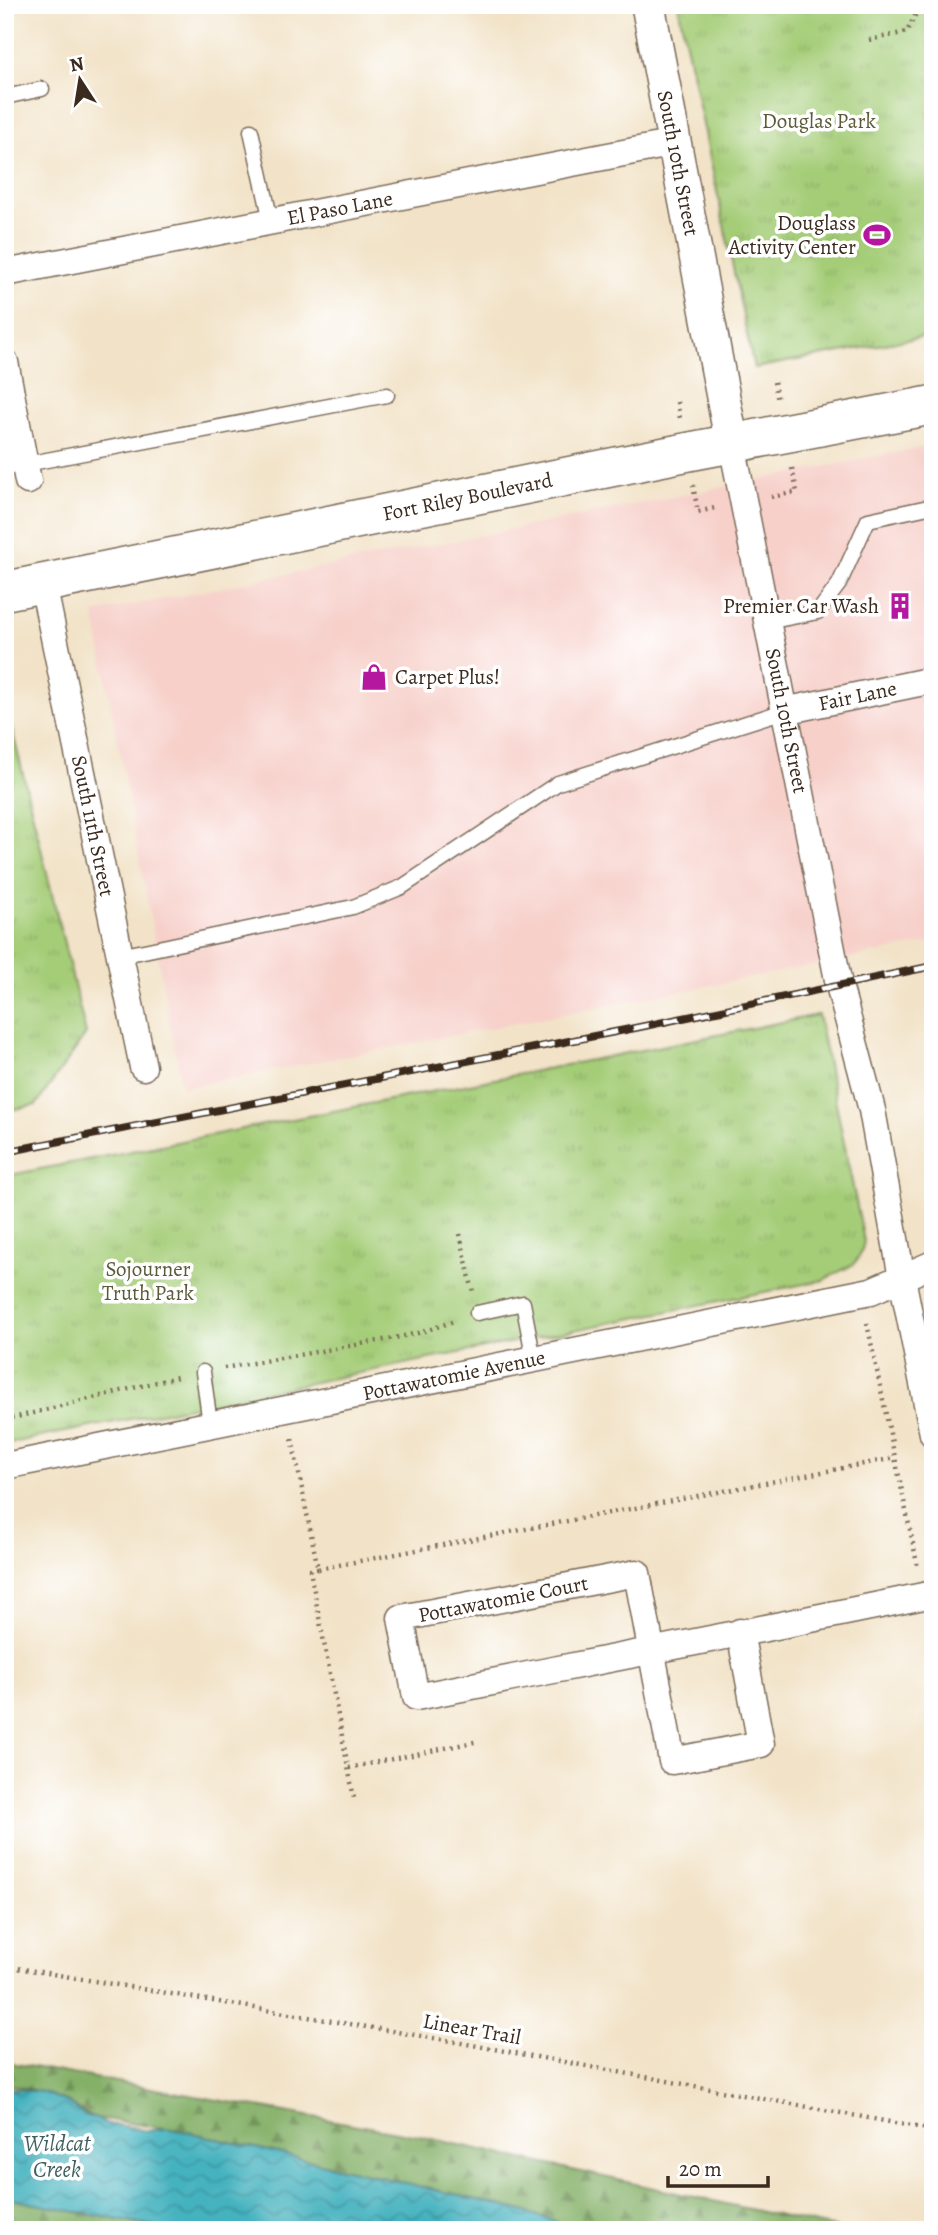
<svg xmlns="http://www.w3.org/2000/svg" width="938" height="2235" viewBox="0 0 938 2235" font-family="Alegreya,serif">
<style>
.built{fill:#f7d0ca}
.forest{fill:url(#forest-firs);stroke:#606d43;stroke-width:2}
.park{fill:url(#park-tufts);stroke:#707c4b;stroke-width:2}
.water{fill:url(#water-waves);stroke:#406e6e;stroke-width:2}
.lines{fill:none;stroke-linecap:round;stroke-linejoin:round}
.service-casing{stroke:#7b6b5a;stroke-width:17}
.minor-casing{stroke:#7b6b5a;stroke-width:29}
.tertiary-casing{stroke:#7b6b5a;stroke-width:36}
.trunk-casing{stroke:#7b6b5a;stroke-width:41}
.path{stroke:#7b6b5a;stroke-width:4.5;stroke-dasharray:2 5;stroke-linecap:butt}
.service{stroke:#fff;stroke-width:14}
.minor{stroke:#fff;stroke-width:26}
.tertiary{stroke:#fff;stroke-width:33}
.trunk{stroke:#fff;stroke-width:38}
.rail-casing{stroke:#3b2a1e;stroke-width:8}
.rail{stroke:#fff;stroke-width:5;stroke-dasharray:16;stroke-linecap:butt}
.labels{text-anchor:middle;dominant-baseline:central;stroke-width:7;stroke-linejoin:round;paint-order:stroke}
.park-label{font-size:21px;fill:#5b5b39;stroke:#fff}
.street-label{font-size:21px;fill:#3b2a1e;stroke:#fff}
.poi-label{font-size:21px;fill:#3b2a1e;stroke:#fff;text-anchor:end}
.water-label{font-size:23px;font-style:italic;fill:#3f605e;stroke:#fff}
</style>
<defs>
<pattern id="forest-firs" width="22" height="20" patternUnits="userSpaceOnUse" patternTransform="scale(1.75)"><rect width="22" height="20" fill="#84b068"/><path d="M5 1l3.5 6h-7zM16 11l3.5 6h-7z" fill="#6d8f55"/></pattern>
<pattern id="park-tufts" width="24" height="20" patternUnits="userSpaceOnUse" patternTransform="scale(1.75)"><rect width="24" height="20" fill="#a5cd78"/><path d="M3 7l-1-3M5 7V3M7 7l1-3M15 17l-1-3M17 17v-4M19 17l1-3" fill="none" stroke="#8fb067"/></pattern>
<pattern id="water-waves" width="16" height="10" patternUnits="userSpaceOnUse" patternTransform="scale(1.75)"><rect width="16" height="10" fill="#44b2bf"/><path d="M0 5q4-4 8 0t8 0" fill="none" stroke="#3a919b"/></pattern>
</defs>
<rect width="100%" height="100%" fill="#fff"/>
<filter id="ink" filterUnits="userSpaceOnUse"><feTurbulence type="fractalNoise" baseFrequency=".0143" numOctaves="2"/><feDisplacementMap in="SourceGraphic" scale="14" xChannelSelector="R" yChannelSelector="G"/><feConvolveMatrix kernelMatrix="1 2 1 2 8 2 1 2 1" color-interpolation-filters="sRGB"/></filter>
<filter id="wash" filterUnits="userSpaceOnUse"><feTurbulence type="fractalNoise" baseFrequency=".00686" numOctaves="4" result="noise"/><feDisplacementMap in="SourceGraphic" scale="28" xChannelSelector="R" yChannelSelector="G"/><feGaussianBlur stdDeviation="1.57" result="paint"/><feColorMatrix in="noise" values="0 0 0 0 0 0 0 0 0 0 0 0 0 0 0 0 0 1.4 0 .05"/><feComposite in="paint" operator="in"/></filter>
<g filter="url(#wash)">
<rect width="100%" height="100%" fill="#f2e3c8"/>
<path class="built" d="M933,445v497l-751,146 -88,-475z"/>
<path class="forest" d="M5,2062l414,74 425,94h-262l-66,-21 -328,-77 -97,-15 -26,-16 -23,-9 -37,-8z
M5,2198l165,32h-165z"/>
<path class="park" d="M678,5h255v330l-179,33z
M5,700l81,334 -50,71 -31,6z
M818,1015l46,226c-5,30 -20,25 -40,39l-819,164v-268z"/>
<path class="water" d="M5,2088l37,4 23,9 21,15 11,2 9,6 25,3 16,4 19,-3 22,4 328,77 66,21h-412l-165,-32z"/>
</g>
<g filter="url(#ink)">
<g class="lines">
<defs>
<path id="service" d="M5,97l37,-8
M251,131l20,90
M5,468l382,-73
M767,622l51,-10 21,-28 29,-64 65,-14
M120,956l233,-49 49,-20 156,-104 226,-72
M477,1313l46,-10 11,57
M203,1372l7,52"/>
<g id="minor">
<path id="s1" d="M5,273l670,-130"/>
<path d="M5,362l23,119"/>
<path id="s2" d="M732,444l107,541 33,125 30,168 31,156"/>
<path id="s3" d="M43,584l100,483"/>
<path id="s4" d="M784,711l149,-31"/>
<path id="s5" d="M5,1466l866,-175 62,-27"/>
<path d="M740,1632l21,112 -89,17 -35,-188 -236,45 15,79c172,-34 345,-67 517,-103"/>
</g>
<g id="tertiary">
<path id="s6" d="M648,5l84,439"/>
</g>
<g id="trunk">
<path id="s7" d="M5,591l682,-139 246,-47"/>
</g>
</defs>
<use href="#service" class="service-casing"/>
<use href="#minor" class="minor-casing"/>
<use href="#tertiary" class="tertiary-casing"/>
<use href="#trunk" class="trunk-casing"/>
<path class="path" d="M869,40l38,-8 13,-27
M774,382l4,19
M677,402l3,16
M693,485l5,27 17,-4
M771,497l26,-5 -5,-24
M460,1234l13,58
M867,1323l51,245
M224,1368l171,-30 23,-5 37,-12
M5,1420l176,-44
M292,1439l26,130 577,-111
M318,1569l-8,1 44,228
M349,1768l130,-27
M5,1966l440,74 488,90"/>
<use href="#service" class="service"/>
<use href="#minor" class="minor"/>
<use href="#tertiary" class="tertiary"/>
<use href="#trunk" class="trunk"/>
<defs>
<path id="rail" d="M5,1152l630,-124 298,-62"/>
</defs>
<use href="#rail" class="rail-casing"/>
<use href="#rail" class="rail"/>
</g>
</g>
<defs>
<symbol id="stadium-bare" viewBox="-9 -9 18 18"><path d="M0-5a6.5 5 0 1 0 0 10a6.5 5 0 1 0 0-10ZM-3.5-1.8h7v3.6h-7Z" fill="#b5179e" stroke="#fff" stroke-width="2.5" paint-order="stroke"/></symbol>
<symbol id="building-bare" viewBox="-9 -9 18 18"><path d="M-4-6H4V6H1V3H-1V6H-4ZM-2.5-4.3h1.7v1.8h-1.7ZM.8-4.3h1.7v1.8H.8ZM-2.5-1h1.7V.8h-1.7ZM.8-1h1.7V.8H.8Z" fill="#b5179e" stroke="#fff" stroke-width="2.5" paint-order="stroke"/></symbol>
<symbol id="shop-bare" viewBox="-9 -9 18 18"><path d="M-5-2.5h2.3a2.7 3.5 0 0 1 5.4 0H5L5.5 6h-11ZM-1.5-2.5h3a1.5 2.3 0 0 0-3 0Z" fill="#b5179e" stroke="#fff" stroke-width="2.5" paint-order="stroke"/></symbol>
</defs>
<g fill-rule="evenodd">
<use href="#stadium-bare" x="858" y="216" width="38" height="38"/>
<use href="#building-bare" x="881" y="587" width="38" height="38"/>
<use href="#shop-bare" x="355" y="658" width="38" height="38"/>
</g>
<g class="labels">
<g class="park-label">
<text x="819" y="121">Douglas Park</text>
<text x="148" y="1269">Sojourner<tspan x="148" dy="24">Truth Park</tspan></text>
</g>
<g class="street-label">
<text stroke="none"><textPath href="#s6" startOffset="161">South 10th Street</textPath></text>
<text stroke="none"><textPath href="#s1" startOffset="341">El Paso Lane</textPath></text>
<text stroke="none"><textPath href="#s7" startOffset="472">Fort Riley Boulevard</textPath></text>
<text stroke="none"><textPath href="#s4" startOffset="75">Fair Lane</textPath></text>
<text stroke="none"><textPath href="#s2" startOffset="282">South 10th Street</textPath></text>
<text stroke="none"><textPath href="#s3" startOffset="247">South 11th Street</textPath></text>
<text stroke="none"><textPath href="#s5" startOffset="458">Pottawatomie Avenue</textPath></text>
<text transform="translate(503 1599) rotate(-11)">Pottawatomie Court</text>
<text transform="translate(472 2029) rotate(10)">Linear Trail</text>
</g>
<g class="poi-label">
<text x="856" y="223">Douglass<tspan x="856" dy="24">Activity Center</tspan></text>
<text x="879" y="606">Premier Car Wash</text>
<text x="395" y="677" text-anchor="start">Carpet Plus!</text>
</g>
<g class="water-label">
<text x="57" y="2143">Wildcat<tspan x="57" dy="26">Creek</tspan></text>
</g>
</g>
<rect width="938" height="2235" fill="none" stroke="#fff" stroke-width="28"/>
<g transform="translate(80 80) rotate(348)" stroke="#ffffff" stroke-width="5" paint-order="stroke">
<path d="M0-5L12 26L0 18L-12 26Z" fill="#3b2a1e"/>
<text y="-10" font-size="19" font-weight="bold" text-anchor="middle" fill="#3b2a1e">N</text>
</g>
<path d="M668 2176v10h100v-10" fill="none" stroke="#3b2a1e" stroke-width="3.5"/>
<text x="679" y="2176" font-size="21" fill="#3b2a1e" stroke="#ffffff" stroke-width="5" paint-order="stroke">20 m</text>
</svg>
